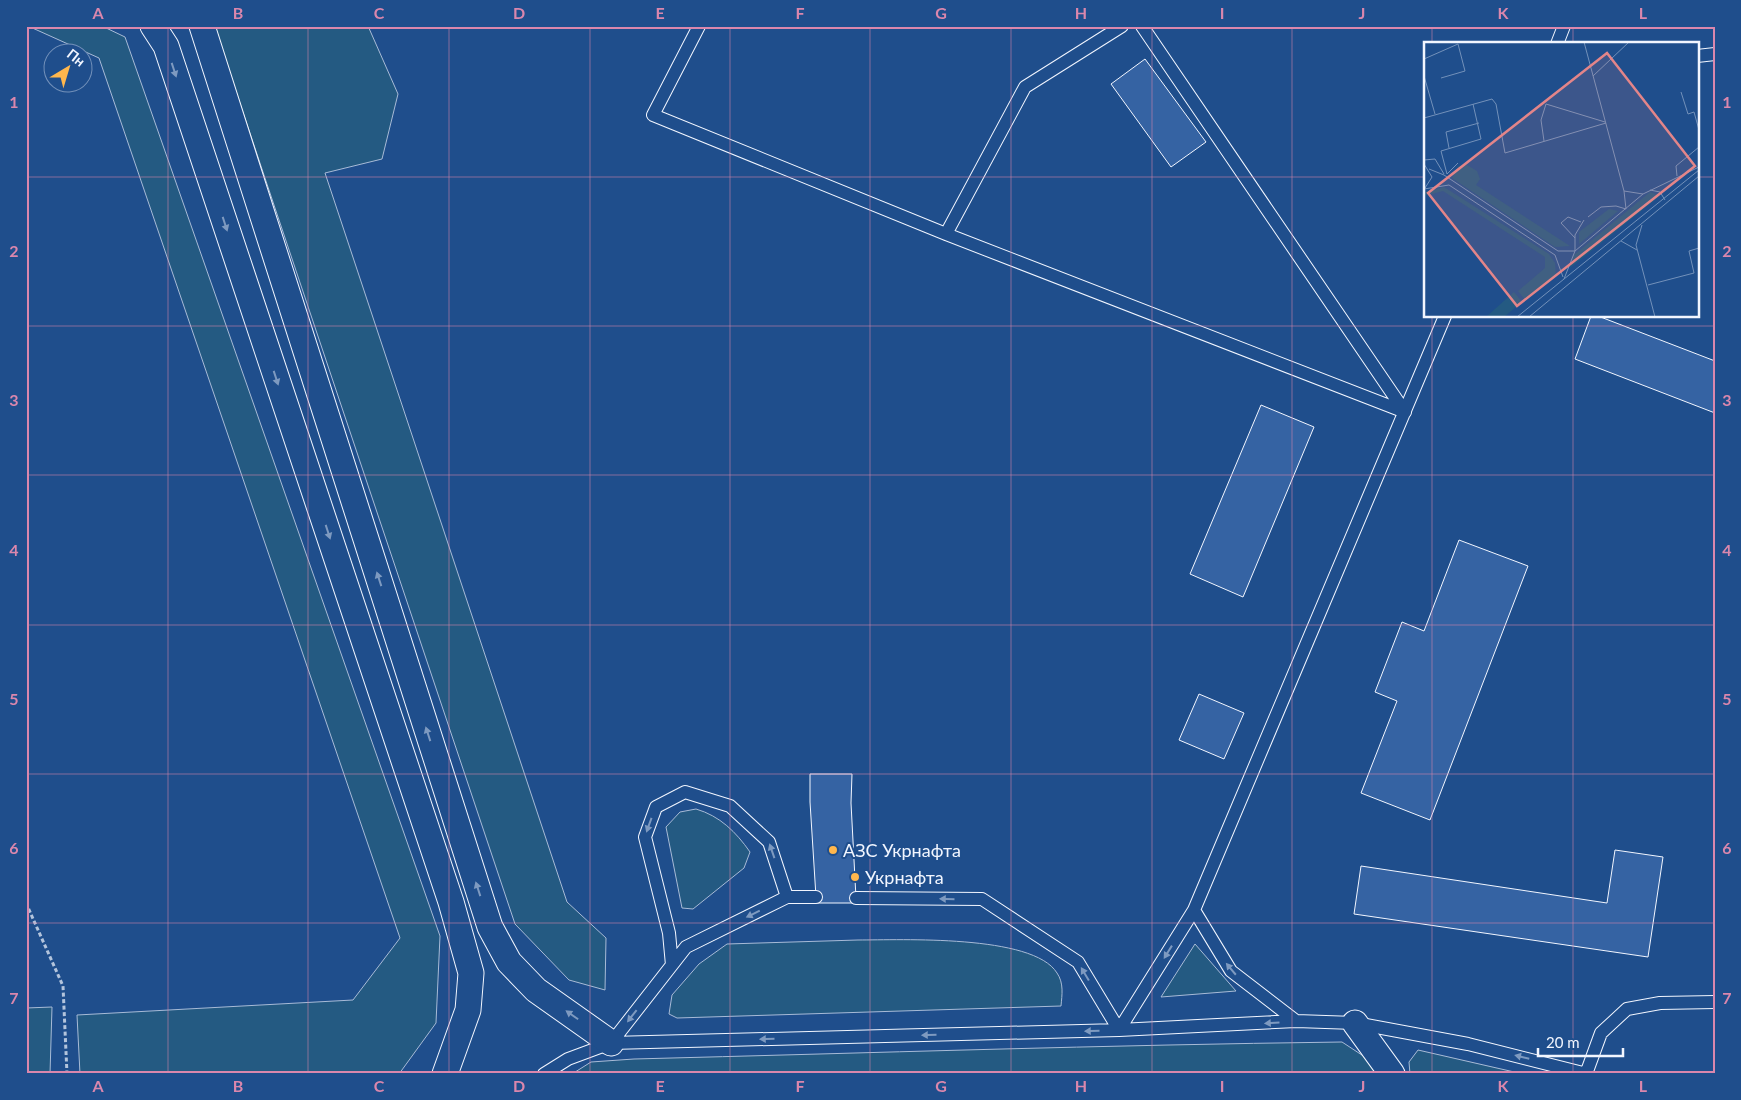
<svg xmlns="http://www.w3.org/2000/svg" width="1741" height="1100" viewBox="0 0 1741 1100" font-family="Lato,sans-serif">
<style>
.green{fill:#245a82;stroke:#a8bbd7}
.building{fill:#3563a3;stroke:#f2f6ff}
.lines{fill:none;stroke-linecap:round;stroke-linejoin:round}
.lane-casing{stroke:#f2f6ff;stroke-width:14}
.street-casing{stroke:#f2f6ff;stroke-width:27}
.path{stroke:#b3c4dc;stroke-width:3;stroke-dasharray:4 2.5;stroke-linecap:butt}
.lane{stroke:#1f4e8c;stroke-width:12}
.street{stroke:#1f4e8c;stroke-width:25}
.oneway{fill:#7e9ac0}
.grid{fill:none;stroke:#da87ad;stroke-width:1;stroke-opacity:0.55}
.poi-dot{fill:#ffb74d;stroke:#1f4e8c;stroke-width:2}
.labels{text-anchor:middle;dominant-baseline:central;stroke-width:4;stroke-linejoin:round;paint-order:stroke}
.poi-label{font-size:18px;fill:#f2f6ff;stroke:#1f4e8c;text-anchor:start}
.inset-road{fill:none;stroke:#7391ba;stroke-width:1}
.view{fill:#e38589;fill-opacity:0.15;stroke:#e38589;stroke-width:2.5}
.inset-edge{fill:none;stroke:#f2f6ff;stroke-width:2.5}
.neatline{fill:none;stroke:#da87ad;stroke-width:2}
.grid-label{font-size:16px;text-anchor:middle;font-weight:bold;fill:#da87ad}
</style>
<rect width="100%" height="100%" fill="#1f4e8c"/>
<path class="green" d="M28,26h74l23,11 315,899 -4,87 -37,51h-319l-3,-59 276,-15 47,-62 -301,-880z
M214,26h154l30,68 -16,65 -57,14 242,729 39,36 -1,52 -36,-10 -54,-56z
M696,809c24,7 40,23 54,43l-6,16 -51,41 -11,-1 -16,-81 14,-15z
M858,940c42,0 175,-6 199,33 7,10 5,22 4,33l-384,12 -8,-4 3,-19 27,-31 28,-20z
M1195,944l41,47 -75,6z
M52,1007l-2,67h-24v-66z
M1342,1042l26,17 12,15h-808l19,-12 43,-3c236,-6 472,-14 708,-17z
M1418,1050l105,24h-113l-1,-12z"/>
<path class="building" d="M1145,59l61,83 -35,25 -60,-83z
M1591,316h7l117,45v52l-140,-54z
M1261,405l53,22 -71,170 -53,-23z
M1459,540l69,26 -98,254 -69,-27 36,-92 -22,-9 27,-70 22,9z
M1199,694l45,19 -20,46 -45,-19z
M810,774h42l-1,29 5,95 -3,5h-40l3,-6 -6,-95z
M1615,850l48,7 -15,100 -294,-43 7,-48 246,37z"/>
<g class="lines">
<defs>
<path id="lane" d="M699,26l-46,89 293,119 459,178
M1142,26l263,386
M1557,44l7,-18
M1697,56l18,-2
M946,234l79,-147 97,-61
M856,898l126,1 96,63 41,68 75,-120 251,-594
M1194,910l37,61 65,50
M672,965l-3,-32 -24,-96 11,-30 29,-15 45,14 39,36 18,55
M611,1043l75,-96 101,-50h29
M544,1074l24,-15 43,-16 508,-13 177,-9 59,2 113,21 119,30
M1586,1074l15,-41 26,-24 33,-6 55,-1"/>
<path id="street" d="M153,26l13,20 285,856 20,71 -3,37 -23,64
M202,26l288,901 19,35 27,28 75,53
M1355,1023l37,51"/>
</defs>
<use href="#lane" class="lane-casing"/>
<use href="#street" class="street-casing"/>
<path class="path" d="M26,903l37,83 4,88"/>
<use href="#lane" class="lane"/>
<use href="#street" class="street"/>
</g>
<defs><path id="oneway-solid" d="M-6-.8H1V-3.2L6.5 0L1 3.2V.8H-6Z" transform="scale(1.25)"/></defs>
<g class="oneway">
<use href="#oneway-solid" transform="translate(174 70) rotate(72)"/>
<use href="#oneway-solid" transform="translate(225 224) rotate(72)"/>
<use href="#oneway-solid" transform="translate(276 378) rotate(72)"/>
<use href="#oneway-solid" transform="translate(328 532) rotate(72)"/>
<use href="#oneway-solid" transform="translate(379 579) rotate(-108)"/>
<use href="#oneway-solid" transform="translate(428 734) rotate(-108)"/>
<use href="#oneway-solid" transform="translate(649 825) rotate(110)"/>
<use href="#oneway-solid" transform="translate(772 851) rotate(-109)"/>
<use href="#oneway-solid" transform="translate(478 889) rotate(-108)"/>
<use href="#oneway-solid" transform="translate(947 899) rotate(-179)"/>
<use href="#oneway-solid" transform="translate(753 914) rotate(154)"/>
<use href="#oneway-solid" transform="translate(1168 952) rotate(122)"/>
<use href="#oneway-solid" transform="translate(1231 969) rotate(-130)"/>
<use href="#oneway-solid" transform="translate(1085 974) rotate(-121)"/>
<use href="#oneway-solid" transform="translate(572 1015) rotate(-145)"/>
<use href="#oneway-solid" transform="translate(632 1016) rotate(128)"/>
<use href="#oneway-solid" transform="translate(1272 1023) rotate(177)"/>
<use href="#oneway-solid" transform="translate(1092 1031) rotate(179)"/>
<use href="#oneway-solid" transform="translate(929 1035) rotate(179)"/>
<use href="#oneway-solid" transform="translate(767 1039) rotate(179)"/>
<use href="#oneway-solid" transform="translate(1522 1057) rotate(-166)"/>
</g>
<path class="grid" d="M168,26v1048M308,26v1048M449,26v1048M590,26v1048M730,26v1048M870,26v1048M1011,26v1048M1152,26v1048M1292,26v1048M1432,26v18M1573,26v18M26,177h1399M1697,177h18M1432,316v758M1573,316v758M26,326h1689M26,475h1689M26,625h1689M26,774h1689M26,923h1689"/>
<g class="poi-dot">
<circle cx="833" cy="850" r="5"/>
<circle cx="855" cy="877" r="5"/>
</g>
<g class="labels">
<g class="poi-label">
<text x="843" y="850">АЗС Укрнафта</text>
<text x="865" y="877">Укрнафта</text>
</g>
</g>
<g transform="translate(1424 42)">
<rect width="275" height="275" fill="#1f4e8c"/>
<path d="M43,123l10,6 3,8 -4,6 94,61 -15,1 -103,-69 6,-12zM20,145l105,67 6,9 1,12 -31,25 -7,-9 27,-23v-11l-102,-66 -19,5v-4zM226,150l10,4 -90,72 4,-13zM185,167l9,2 -39,33v-12zM90,250l8,10 -18,15h-18z" fill="#245a82"/>
<path class="inset-road" d="M160,0l40,149 2,18 -10,-3 -15,1 -13,10M0,17l34,-15 7,27 -24,7M0,34l11,38M169,34l36,-34M257,50l7,22 6,-2 5,18M0,76l68,-19 4,5 9,49 101,-30M120,99l-3,-21 5,-16 59,18M25,106l-3,-16 33,-9M0,118l11,-1 9,15M34,121l-11,11 -6,-23 40,-12 -8,-35M0,122l8,13 -7,11M5,127l15,6 114,76h17v-16l9,-15M253,134l-1,-10 23,-19M0,147l25,-4 106,70 8,22M226,148l10,2 5,8M200,149l19,3M218,183l-6,20 19,72M151,196l-14,-15 7,-6 13,5M197,199l16,9M140,237l11,-28 68,-57 56,-27M224,243l46,-12 -5,-22 10,-3M93,275l182,-147M105,275l170,-141"/>
<path class="view" d="M183,11l88,113 -178,140 -89,-113z"/>
<rect width="275" height="275" class="inset-edge"/>
</g>
<rect width="1741" height="1100" fill="none" stroke="#1f4e8c" stroke-width="55"/>
<g transform="translate(68 68) rotate(38)"><circle r="24" fill="#1f4e8c" stroke="#7391ba"/>
<path d="M0-4L9 19L0 12L-9 19Z" fill="#ffb74d"/>
<text y="-8" font-size="14" font-weight="bold" text-anchor="middle" fill="#f2f6ff">Пн</text>
</g>
<path d="M1538 1048v8h85v-8" fill="none" stroke="#f2f6ff" stroke-width="2.5"/>
<text x="1546" y="1048" font-size="15" fill="#f2f6ff" stroke="#1f4e8c" stroke-width="4" paint-order="stroke">20 m</text>
<rect x="28" y="28" width="1686" height="1044" class="neatline"/>
<g class="grid-label">
<text x="98" y="19">A</text>
<text x="238" y="19">B</text>
<text x="379" y="19">C</text>
<text x="519" y="19">D</text>
<text x="660" y="19">E</text>
<text x="800" y="19">F</text>
<text x="941" y="19">G</text>
<text x="1081" y="19">H</text>
<text x="1222" y="19">I</text>
<text x="1362" y="19">J</text>
<text x="1503" y="19">K</text>
<text x="1643" y="19">L</text>
<text x="14" y="108">1</text>
<text x="1727" y="108">1</text>
<text x="14" y="257">2</text>
<text x="1727" y="257">2</text>
<text x="14" y="406">3</text>
<text x="1727" y="406">3</text>
<text x="14" y="556">4</text>
<text x="1727" y="556">4</text>
<text x="14" y="705">5</text>
<text x="1727" y="705">5</text>
<text x="14" y="854">6</text>
<text x="1727" y="854">6</text>
<text x="14" y="1004">7</text>
<text x="1727" y="1004">7</text>
<text x="98" y="1092">A</text>
<text x="238" y="1092">B</text>
<text x="379" y="1092">C</text>
<text x="519" y="1092">D</text>
<text x="660" y="1092">E</text>
<text x="800" y="1092">F</text>
<text x="941" y="1092">G</text>
<text x="1081" y="1092">H</text>
<text x="1222" y="1092">I</text>
<text x="1362" y="1092">J</text>
<text x="1503" y="1092">K</text>
<text x="1643" y="1092">L</text>
</g>
</svg>
